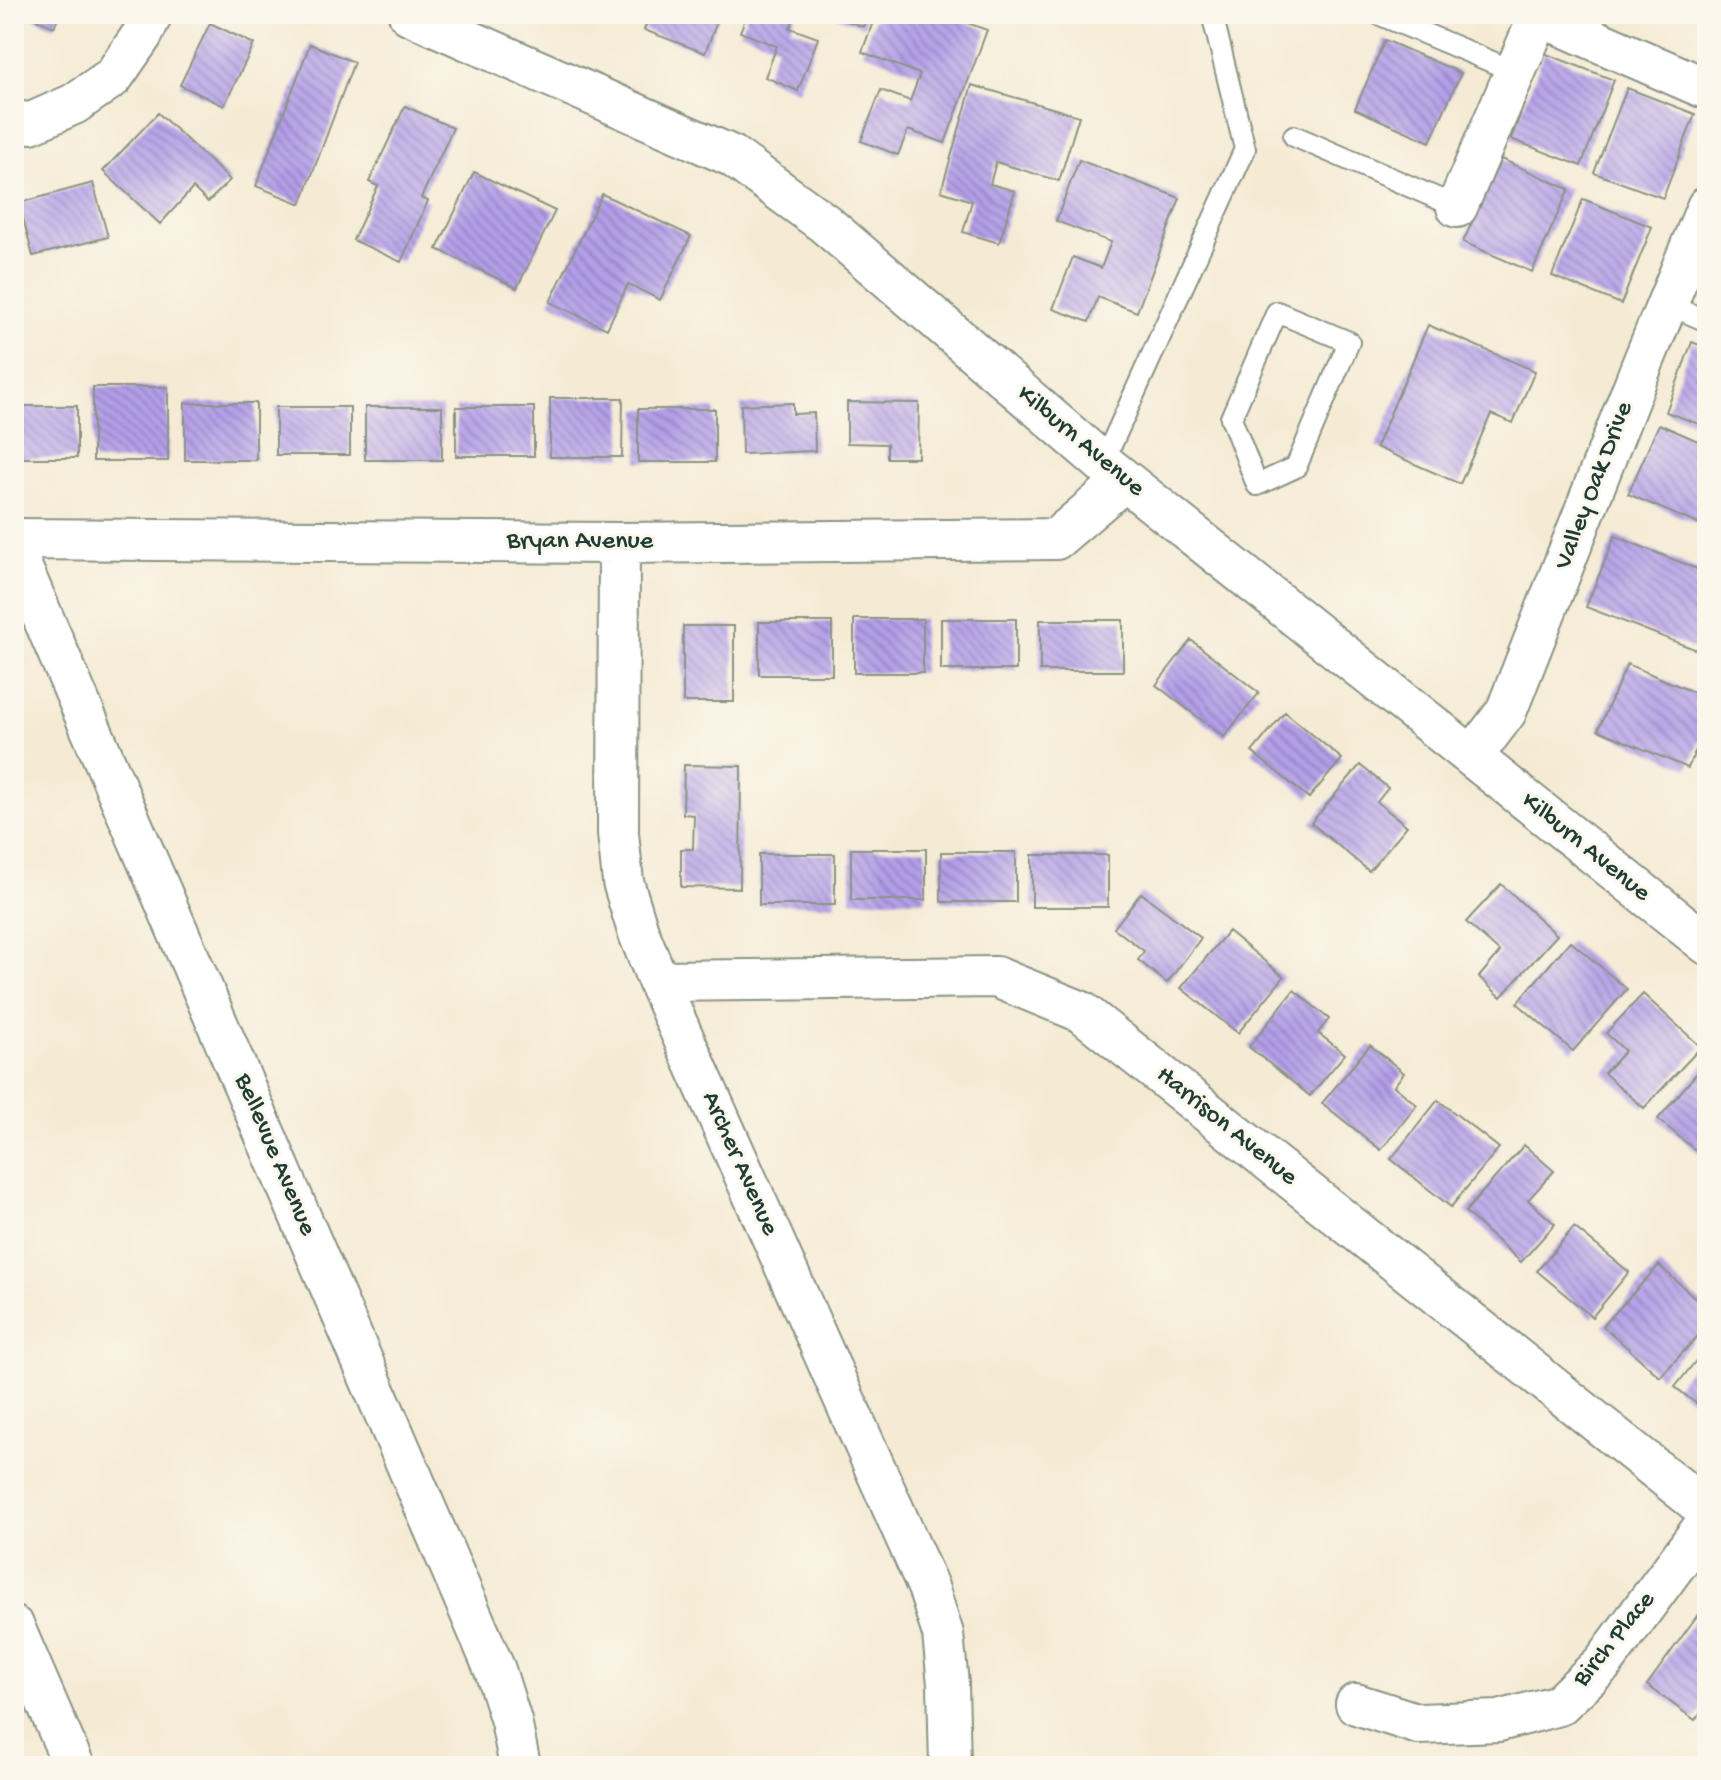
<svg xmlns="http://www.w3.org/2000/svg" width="1721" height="1780" viewBox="0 0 1721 1780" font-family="'Gochi Hand',sans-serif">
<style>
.building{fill:url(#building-back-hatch)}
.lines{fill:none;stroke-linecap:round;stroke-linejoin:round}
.lane-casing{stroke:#8a9484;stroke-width:24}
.street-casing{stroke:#8a9484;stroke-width:44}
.lane{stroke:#fff;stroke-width:20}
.street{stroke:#fff;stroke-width:40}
.labels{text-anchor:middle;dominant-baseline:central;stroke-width:6;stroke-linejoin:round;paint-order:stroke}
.street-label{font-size:26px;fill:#1f3d34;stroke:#fbf7ec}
</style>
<defs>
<pattern id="building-back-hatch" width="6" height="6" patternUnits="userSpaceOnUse" patternTransform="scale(2)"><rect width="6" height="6" fill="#b49ee8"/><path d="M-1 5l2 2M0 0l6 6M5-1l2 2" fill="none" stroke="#9282bd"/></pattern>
</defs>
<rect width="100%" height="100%" fill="#fbf7ec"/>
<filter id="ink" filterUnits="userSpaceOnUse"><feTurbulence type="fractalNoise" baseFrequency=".0125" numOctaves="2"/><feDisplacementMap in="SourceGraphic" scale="16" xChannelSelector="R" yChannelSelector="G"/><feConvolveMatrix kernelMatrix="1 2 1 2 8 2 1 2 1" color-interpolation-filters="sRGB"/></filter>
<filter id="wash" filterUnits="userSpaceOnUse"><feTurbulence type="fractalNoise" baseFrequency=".006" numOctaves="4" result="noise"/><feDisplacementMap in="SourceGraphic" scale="32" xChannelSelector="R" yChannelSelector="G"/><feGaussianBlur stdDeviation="1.8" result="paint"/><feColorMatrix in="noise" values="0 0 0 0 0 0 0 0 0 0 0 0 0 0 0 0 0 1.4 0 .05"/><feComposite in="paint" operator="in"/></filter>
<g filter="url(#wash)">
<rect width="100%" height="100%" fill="#f5ebd5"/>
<g id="blocks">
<path class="building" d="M25,14h35l-6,13z
M650,14h70l-15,39 -61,-23z
M747,14h49l-6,14 28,10 -20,53 -33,-14 12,-31 -37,-14z
M830,14h38l-5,13z
M876,14h67l44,16 -42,113 -37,-13 -10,25 -37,-14 20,-51 29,11 10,-27 -58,-22z
M210,23l44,21 -30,62 -44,-21z
M1385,40l76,33 -31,69 -75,-33z
M310,44l44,18 -53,142 -45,-18z
M1544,53l70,27 -33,86 -70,-27z
M972,85l107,31 -20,65 -63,-19 -6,22 25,7 -16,52 -36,-11 9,-31 -31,-10z
M1627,88l68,26 -32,84 -69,-25z
M405,106l48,22 -32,70 7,3 -27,61 -48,-22 25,-54 -9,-4z
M158,113l72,67 -22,22 -15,-14 -33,36 -57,-53z
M1501,159l68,30 -37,83 -69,-30z
M1079,160l101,38 -43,114 -39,-15 -9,25 -36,-13 20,-52 28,11 10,-26 -55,-21z
M474,172l81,39 -38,77 -80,-39z
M93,183l15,54 -75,19 -14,-53z
M602,194l89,42 -31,64 -32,-16 -21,45 -57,-27z
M1583,199l69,28 -31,77 -69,-28z
M1428,325l107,46 -22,52 -22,-9 -31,70 -84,-37z
M1692,342l15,6v79l-41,-15z
M93,387h75v74h-75z
M550,398h73l-1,59h-72z
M847,402l72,1 -1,55h-31v-14l-40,-1z
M185,403h71v57h-71z
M793,403v11l21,-1 1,38 -73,3 -1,-49z
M14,406h63v52h-63z
M276,407h74v48h-74z
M365,407h77v53h-77z
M456,407h78v49h-78z
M638,409h77v53h-77z
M1659,424l48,21v83l-79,-34z
M1615,536l92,37v81l-121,-47z
M854,619h69v54h-69z
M941,619h75v51h-75z
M1040,620h83v51h-83z
M759,622h73v53h-73z
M683,626h51v76h-51z
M1191,640l68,53 -35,44 -68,-52z
M1627,664l80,34v26l-19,44 -90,-38z
M1285,712l57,47 -33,39 -57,-46z
M684,765l57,1 -1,122 -59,-1v-38h12l1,-34 -11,-1z
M1360,765l28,23 -11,14 30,24 -38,45 -58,-48z
M851,849h75v51h-75z
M941,852h75v50h-75z
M759,854h76v51h-76z
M1032,855h76v52h-76z
M1501,884l56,51 -56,62 -22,-20 21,-25 -34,-30z
M1141,893l60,45 -34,45 -29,-23 6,-9 -30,-23z
M1228,931l56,46 -46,56 -57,-45z
M1570,941l57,48 -54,62 -56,-48z
M1294,990l35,29 -11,14 27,21 -35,42 -61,-49z
M1643,994l58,53 -57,61 -40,-35 21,-22 -19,-18z
M1370,1045l34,28 -10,13 23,19 -36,45 -59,-47z
M1707,1061v99l-49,-41z
M1438,1100l61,48 -48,59 -60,-48z
M1524,1145l30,26 -26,29 27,24 -34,38 -56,-50z
M1574,1227l55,45 -37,45 -55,-46z
M1659,1265l48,44v17l-47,51 -57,-51z
M1707,1347v65l-32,-25z
M1707,1602v101l-12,17 -48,-35z"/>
</g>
</g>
<g filter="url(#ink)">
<use href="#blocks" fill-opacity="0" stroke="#8a9484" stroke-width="2"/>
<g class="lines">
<defs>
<path id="lane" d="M1378,14l138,58
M1294,136l163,71
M1667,304l40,17
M1277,312l72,30 -53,125 -39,18 -26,-67z
M1103,463l142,-314 -33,-135"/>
<path id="street" d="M409,14l323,142 92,67 279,240 604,481
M1540,16l167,73
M14,121l17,2 43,-19 39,-27 29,-42 10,-21
M1457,207l83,-193
M14,539l605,4 437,-4 68,-58
M619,543l-1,290 5,49 15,49 20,50 270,606 15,47 5,50 2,82
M14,550l481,1120 16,51 9,45
M1472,757l34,-45 136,-347 65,-158
M658,981l338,-4 86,35 625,498
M14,1627l60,139
M1356,1704l63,20 80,-3 60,-16 44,-42 104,-141"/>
</defs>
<use href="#lane" class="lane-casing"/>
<use href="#street" class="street-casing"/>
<use href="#lane" class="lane"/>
<use href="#street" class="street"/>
</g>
</g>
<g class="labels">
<g class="street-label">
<text transform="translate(1080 442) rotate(40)">Kilburn Avenue</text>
<text transform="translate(1595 486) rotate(-69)">Valley Oak Drive</text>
<text x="580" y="542">Bryan Avenue</text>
<text transform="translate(1585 848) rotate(39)">Kilburn Avenue</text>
<text transform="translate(1226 1127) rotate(39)">Harrison Avenue</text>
<text transform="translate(274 1155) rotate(67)">Bellevue Avenue</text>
<text transform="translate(739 1164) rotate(66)">Archer Avenue</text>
<text transform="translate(1615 1640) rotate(-51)">Birch Place</text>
</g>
</g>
<rect width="1721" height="1780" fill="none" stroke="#fbf7ec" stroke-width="48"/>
</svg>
